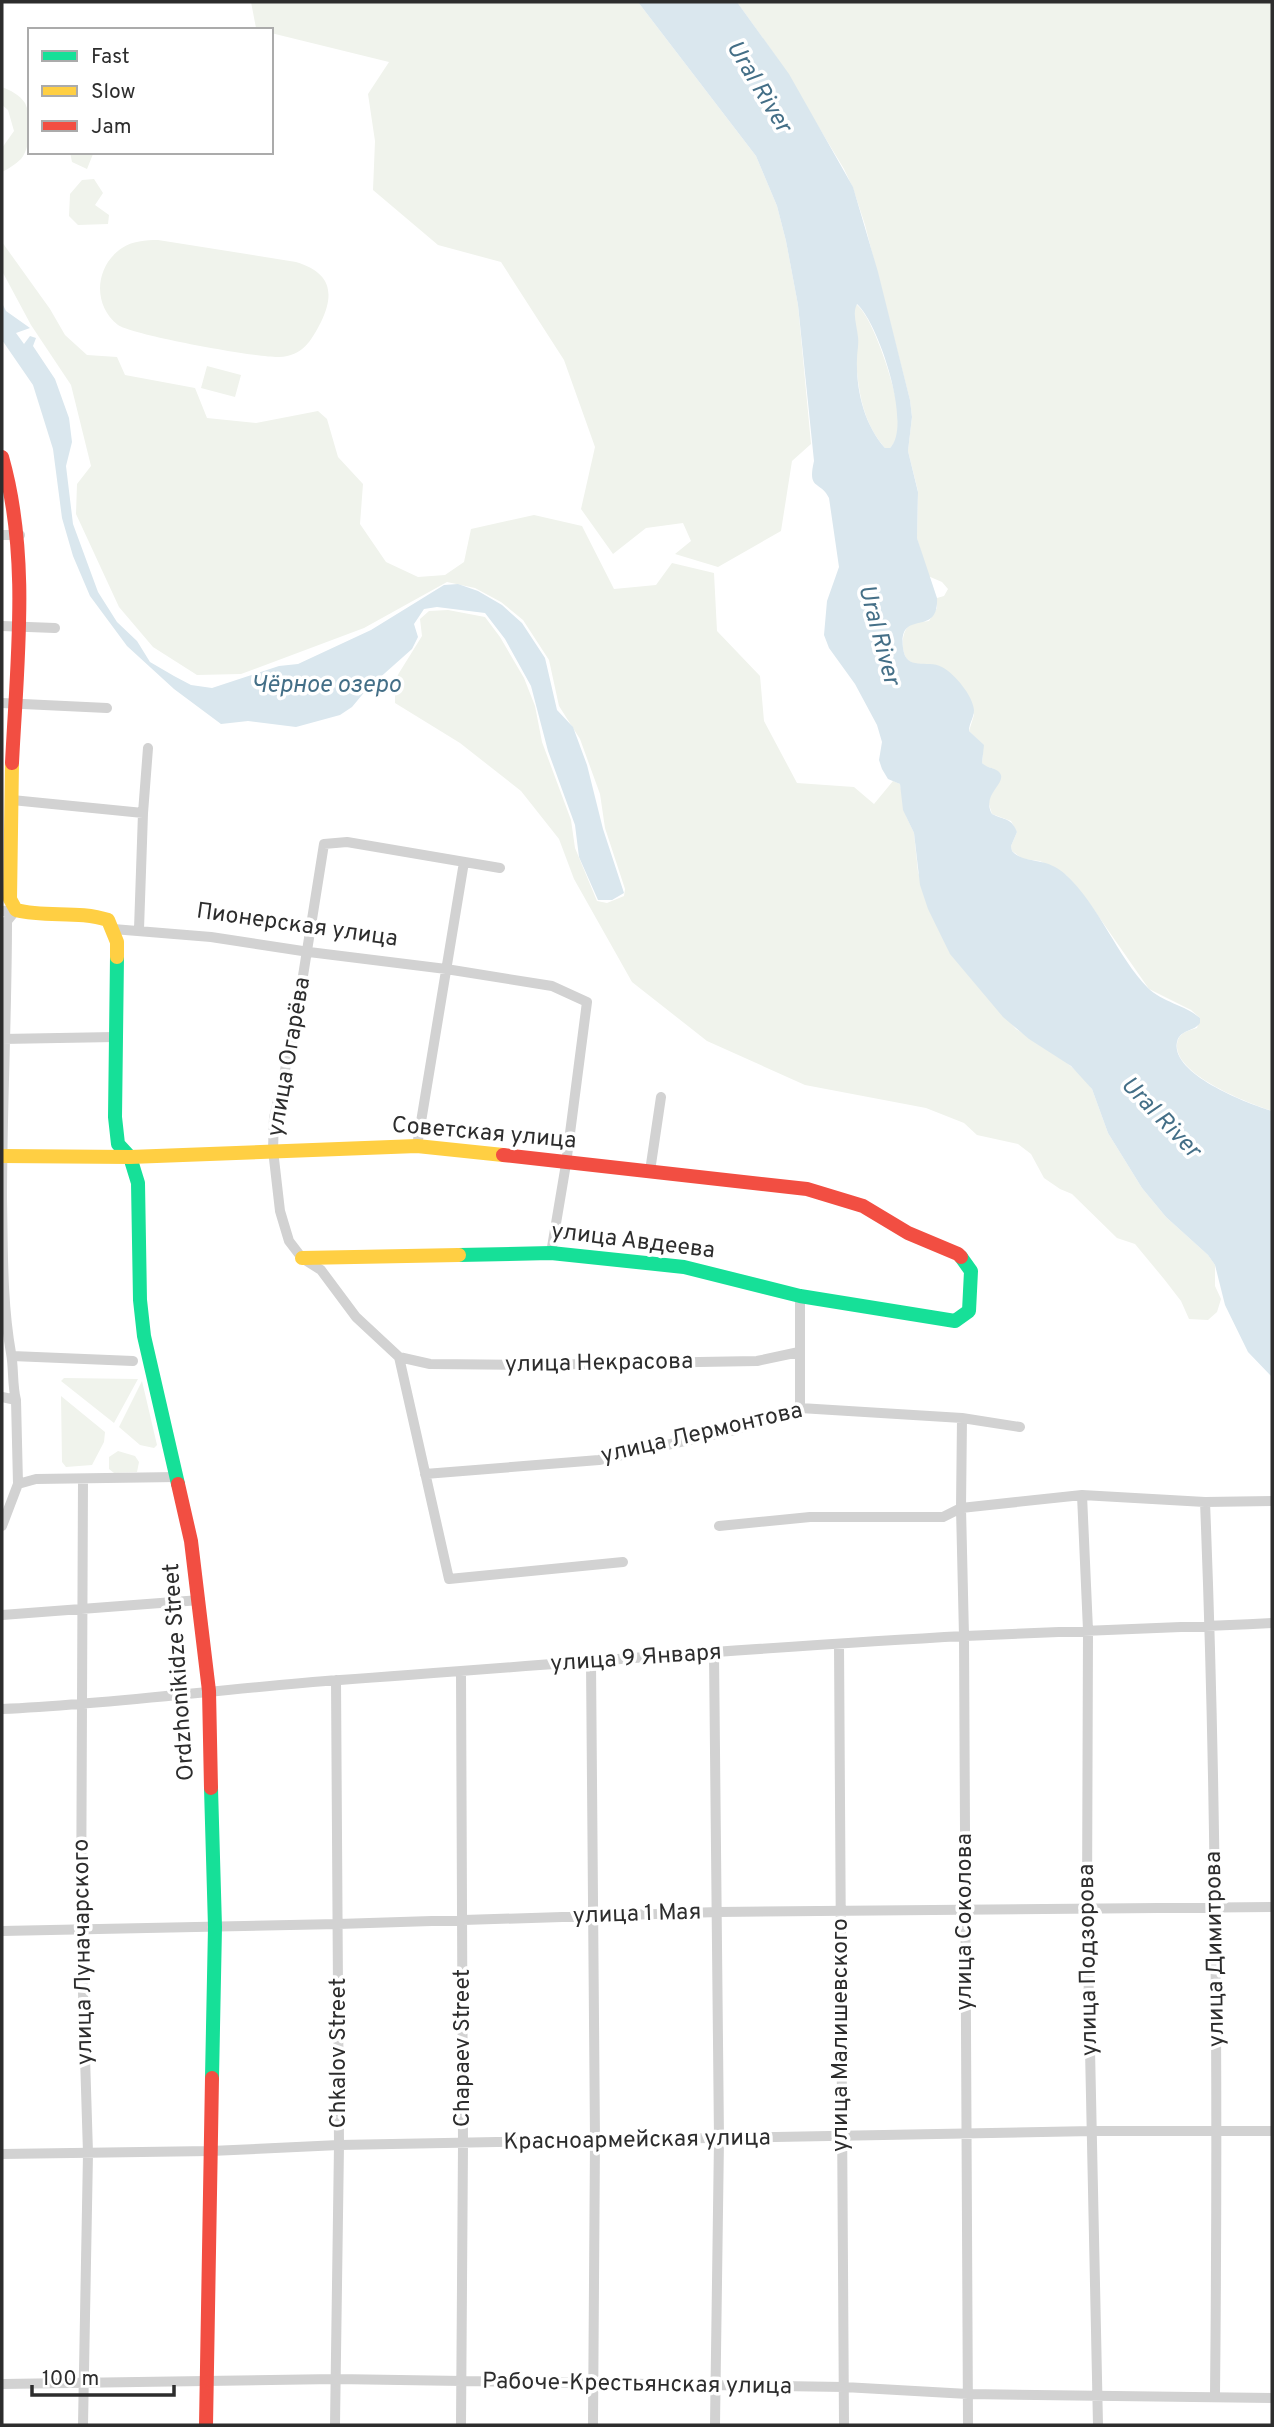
<svg xmlns="http://www.w3.org/2000/svg" width="1274" height="2427" viewBox="0 0 1274 2427" font-family="Overpass,sans-serif">
<style>
.green{fill:#f0f3ec}
.water{fill:#dae7ee;fill-rule:evenodd}
.lines{fill:none;stroke-linecap:round;stroke-linejoin:round}
.street{stroke:#d2d2d2;stroke-width:10}
.fast{stroke:#16e098;stroke-width:14}
.slow{stroke:#ffcf43;stroke-width:14}
.jam{stroke:#f24e42;stroke-width:14}
.labels{text-anchor:middle;dominant-baseline:central;stroke-width:7;stroke-linejoin:round;paint-order:stroke}
.street-label{font-size:23px;fill:#2d2d2d;stroke:#fff}
.water-label{font-size:24px;font-style:italic;fill:#446f87;stroke:#fff}
</style>
<rect width="100%" height="100%" fill="#fff"/>
<path class="green" d="M251,2h387l118,154 21,50 9,35 12,64 13,139 -19,17 -11,70 -63,36 -43,-13 16,-13 -8,-18 -37,5 -33,26 -32,-45 14,-62 -31,-87 -63,-98 -63,-17 -65,-55 2,-49 -7,-47 21,-32 -118,-29v-3l-15,-2z
M737,2h535v1109c-24,-8 -98,-36 -95,-67 1,-11 10,-13 20,-16l3,-10 -9,-8 -42,-21 -57,-82 -26,-32 -26,-14 -17,-2 -11,-8 -1,-5 6,-14 -6,-11 -19,-7 -4,-13 6,-32 -9,-3 -3,-3c3,-21 0,-18 -13,-32l5,-16c-7,-16 -12,-30 -25,-42 -15,-13 -30,-4 -40,-12 -9,-7 -9,-33 4,-38 4,-2 11,-1 16,-2l8,-13v-10l7,-2 4,-7 -6,-7 -14,-6 -11,-38 1,-47 -10,-40 4,-34 -2,-17 -45,-175 -12,-37 -9,-19 -67,-111z
M2,87c8,3 18,8 23,16 7,14 6,45 -4,56 -5,5 -13,10 -19,13v-24l12,-17 -6,-21 -6,-5z
M70,152h27l-4,2 -6,15 -15,-7z
M94,179l9,14 -8,12 14,10 -1,9 -30,1 -9,-9 1,-22 12,-14z
M158,240l138,22c33,10 40,29 25,60 -10,19 -18,34 -42,35 -21,1 -147,-22 -161,-32 -26,-20 -23,-59 4,-77 10,-7 24,-8 36,-8z
M2,242l48,67 15,26 22,20 30,2 8,18 70,13 12,30 49,5 62,-12 9,8 11,38 25,27 -3,40 26,38 32,15 27,-2 19,-13 7,-33 63,-14 48,11 32,63 42,-4 16,-22 42,10 3,58 43,45 4,45 33,62 57,4 20,17 19,-23 7,3 6,32 8,17 4,39 19,54 13,27 66,76 42,26 26,23 8,11 16,44 34,55 24,29 42,38 7,10v21l6,13 -4,13 -9,8 -19,-1 -8,-18 -17,-22 -29,-35 -18,-6 -45,-44 -12,-5 -16,-11 -13,-24 -13,-10 -41,-9 -13,-12 -38,-15 -121,-23 -98,-44 -75,-59 -58,-103 -15,-40 -38,-48 -61,-48 -65,-40v-22l4,-8 23,-37 -2,-17 9,-8 19,-1 37,7 15,20 24,41 11,28 7,36 29,78 4,28 22,53 10,2 17,-7 1,-7 -20,-61 -5,-34 -20,-55 -21,-33 -10,-46 -26,-40 -22,-18 -26,-14 -28,-6 -83,46 -123,46 -44,1 -44,-28 -34,-40 -43,-93 1,-30 14,-18 -20,-81 -40,-60 -29,-54z
M856,304c18,13 42,91 43,113 0,12 -1,23 -9,31h-5c-33,-37 -28,-93 -31,-139z
M207,366l34,9 -6,22 -34,-9z
M64,1378l74,1 -24,44 -53,-42z
M142,1381l15,64 -3,3 -14,-3 -21,-18z
M61,1396l44,36 -1,10 -12,23 -26,2 -4,-5z
M118,1451l17,5 4,6 -2,10 -23,1 -5,-4v-12z"/>
<path class="water" d="M638,2h99l52,72 64,113 25,85 32,128 2,17 -4,34 10,41 -1,46 20,60c2,41 -39,9 -34,50 3,24 24,11 39,19 13,7 31,29 32,43 0,8 -5,13 -5,21l15,14 -2,18c5,5 10,4 16,8 13,11 -18,22 -6,43 12,6 20,4 25,18l-6,14 1,5c13,14 34,5 53,23 35,32 52,83 83,114 14,14 37,17 52,30v5c-6,9 -20,6 -23,19 -7,32 71,62 95,69v266l-24,-25 -23,-47 -10,-40 -7,-10 -42,-38 -24,-29 -34,-55 -16,-44 -21,-23 -42,-27 -26,-22 -53,-63 -22,-45 -8,-24 -6,-52 -11,-23 -3,-26 -12,-5 -6,-10 -3,-9 3,-18 -5,-17 -22,-41 -26,-36 -5,-13 3,-34 12,-34 -10,-69c-9,-18 -22,-7 -15,-37l-16,-156 -12,-64 -9,-35 -21,-50zM857,304c21,18 56,122 33,144h-5c-21,-24 -29,-58 -28,-89 0,-7 2,-15 1,-22 -1,-11 -6,-24 -1,-33z
M2,303l4,8 24,17 -14,5 8,11 6,-8 6,2 -3,8 22,33 14,39 3,24 -6,24 7,58 25,68 19,30 20,19 13,21 24,14 17,9 21,3 67,-22 19,-2 73,-34 73,-45 14,-1 20,7 24,14 20,18 23,35 12,52 16,17 14,38 16,64 21,64 -12,7h-14l-19,-43 -4,-32 -27,-74 -17,-65 -26,-47 -20,-26 -48,-6 -13,2 -10,15 4,13 -6,12 -45,40 -15,18 -12,8 -44,12 -48,-6 -27,3 -47,-35 -47,-43 -37,-50 -17,-40 -11,-38 -9,-69 -20,-64 -31,-45z"/>
<g class="lines">
<path class="street" d="M2,535h18
M2,626l53,2
M2,703l105,5
M12,800l131,13
M500,868l-153,-26 -23,2 -29,182 -21,92 -1,32 7,61 9,30 13,17 19,12 35,47 43,40 50,222 174,-17
M2,911l14,-1
M113,929l98,8 98,15 137,17 106,17 35,16 -21,162 -15,89
M139,929l4,-116 5,-65
M2,1039l113,-2
M417,1146l47,-284
M650,1171l11,-74
M800,1296v112
M12,1356l121,5
M399,1357l31,7 96,1 231,-4 42,-9
M2,1397l14,3
M962,1418l-1,90 3,128 4,789
M425,1474l174,-14 135,-30 66,-22 162,10 58,9
M18,1484l18,-5 141,-2
M1082,1495l6,135 -1,278 11,517
M1205,1502c12,298 13,596 10,894
M2,1526l16,-42 -2,-84c-4,-15 -2,-31 -5,-47 -9,-51 -8,-103 -9,-154 0,-93 5,-186 5,-278l9,-11
M719,1526l91,-9h133l18,-9 121,-13 123,7 67,-1
M2,1615l198,-15
M839,1644l5,781
M714,1654l5,485 -4,286
M591,1662l4,478 -2,285
M2,1709c113,-5 225,-21 338,-29 208,-15 417,-33 625,-44 103,-5 205,-8 307,-13
M2,1931l336,-7 380,-12 554,-5
M2,2154l209,-3 128,-6 754,-14h179
M2,2384l334,-5 508,8 124,7 304,4
M83,2425l5,-272 -7,-225 2,-449
M335,2425l4,-280 -3,-465
M461,2425l2,-281 -2,-472"/>
<path class="fast" d="M117,957l-2,160 3,27 12,13 8,26 2,117 4,36 34,148
M459,1255l92,-2 133,14 116,29 155,25 14,-10 2,-40 -10,-14
M211,1788l4,139 -3,151"/>
<path class="slow" d="M12,763l-2,136 6,11c30,8 62,0 92,10l9,22v15
M2,1156l128,1 287,-11 86,9
M302,1258l157,-3"/>
<path class="jam" d="M2,457c28,99 15,204 10,306
M503,1155l304,34 56,17 45,27 50,21 3,3
M178,1484l13,57 18,150 2,97
M206,2425l6,-347"/>
</g>
<g class="labels">
<g class="street-label">
<text transform="translate(297 926) rotate(8)">Пионерская улица</text>
<text transform="translate(290 1057) rotate(-80)">улица Огарёва</text>
<text transform="translate(484 1134) rotate(5)">Советская улица</text>
<text transform="translate(633 1242) rotate(7)">улица Авдеева</text>
<text transform="translate(599 1364) rotate(-1)">улица Некрасова</text>
<text transform="translate(702 1434) rotate(-13)">улица Лермонтова</text>
<text transform="translate(636 1659) rotate(-4)">улица 9 Января</text>
<text transform="translate(180 1672) rotate(-94)">Ordzhonikidze Street</text>
<text transform="translate(637 1915) rotate(-2)">улица 1 Мая</text>
<text transform="translate(965 1922) rotate(-90)">улица Соколова</text>
<text transform="translate(1216 1949) rotate(-91)">улица Димитрова</text>
<text transform="translate(84 1952) rotate(-91)">улица Луначарского</text>
<text transform="translate(1089 1960) rotate(-91)">улица Подзорова</text>
<text transform="translate(841 2035) rotate(-90)">улица Малишевского</text>
<text transform="translate(463 2048) rotate(-90)">Chapaev Street</text>
<text transform="translate(339 2053) rotate(-90)">Chkalov Street</text>
<text transform="translate(637 2141) rotate(-1)">Красноармейская улица</text>
<text transform="translate(637 2385) rotate(1)">Рабоче-Крестьянская улица</text>
</g>
<g class="water-label">
<text transform="translate(758 87) rotate(59)">Ural River</text>
<text transform="translate(878 635) rotate(75)">Ural River</text>
<text x="326" y="686">Чёрное озеро</text>
<text transform="translate(1160 1118) rotate(46)">Ural River</text>
</g>
</g>
<rect width="1274" height="2427" fill="none" stroke="#2d2d2d" stroke-width="7"/>
<rect x="28" y="28" width="245" height="126" fill="#ffffff" stroke="#ababab" stroke-width="2"/>
<rect x="42" y="51" width="35" height="10" fill="#16e098" stroke="#ababab" stroke-width="2"/>
<text x="91" y="63" font-size="21" fill="#2d2d2d">Fast</text>
<rect x="42" y="86" width="35" height="10" fill="#ffcf43" stroke="#ababab" stroke-width="2"/>
<text x="91" y="98" font-size="21" fill="#2d2d2d">Slow</text>
<rect x="42" y="121" width="35" height="10" fill="#f24e42" stroke="#ababab" stroke-width="2"/>
<text x="91" y="133" font-size="21" fill="#2d2d2d">Jam</text>
<path d="M32 2385v10h142v-10" fill="none" stroke="#2d2d2d" stroke-width="3.5"/>
<text x="42" y="2385" font-size="21" fill="#2d2d2d" stroke="#ffffff" stroke-width="5" paint-order="stroke">100 m</text>
</svg>
